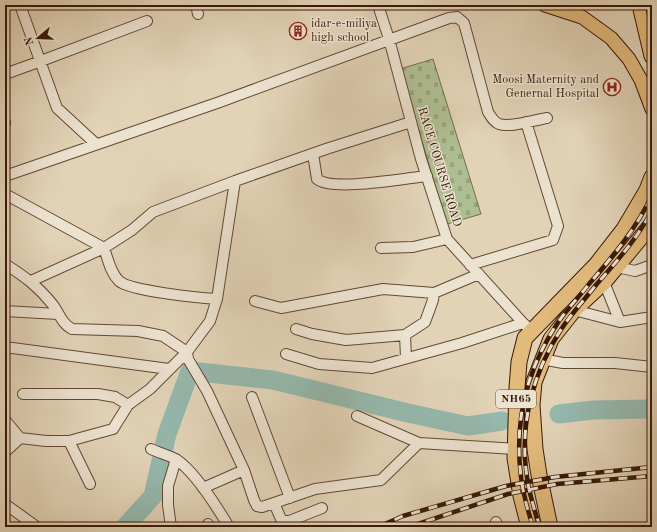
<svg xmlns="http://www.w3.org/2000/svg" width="657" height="532" viewBox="0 0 657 532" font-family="'Old Standard TT',serif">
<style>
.cemetery{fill:url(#cemetery-stones);stroke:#746c4d}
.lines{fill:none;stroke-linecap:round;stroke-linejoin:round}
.river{stroke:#95b8ad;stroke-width:19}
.minor-casing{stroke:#624834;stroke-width:12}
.major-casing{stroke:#381908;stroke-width:15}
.highway-casing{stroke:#381908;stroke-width:17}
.minor{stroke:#ece2d0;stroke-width:10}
.major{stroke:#e1ba7c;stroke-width:13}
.highway{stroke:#e1ba7c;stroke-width:15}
.rail-casing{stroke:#381908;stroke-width:4.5}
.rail{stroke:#ece2d0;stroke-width:3;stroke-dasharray:9;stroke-linecap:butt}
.labels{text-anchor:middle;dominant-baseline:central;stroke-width:3;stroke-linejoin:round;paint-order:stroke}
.shield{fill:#ece2d0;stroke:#6e5544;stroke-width:1}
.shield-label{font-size:11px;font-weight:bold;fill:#381908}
.poi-label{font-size:12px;fill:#381908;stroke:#ece2d0;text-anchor:start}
.street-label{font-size:12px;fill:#381908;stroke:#ece2d0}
</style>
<defs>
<pattern id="cemetery-stones" width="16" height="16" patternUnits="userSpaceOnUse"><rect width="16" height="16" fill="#afbe92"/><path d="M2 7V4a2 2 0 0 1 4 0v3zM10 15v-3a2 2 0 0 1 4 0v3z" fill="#97a37c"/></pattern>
</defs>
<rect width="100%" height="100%" fill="#e2d3b7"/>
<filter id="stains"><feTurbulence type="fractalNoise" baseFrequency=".005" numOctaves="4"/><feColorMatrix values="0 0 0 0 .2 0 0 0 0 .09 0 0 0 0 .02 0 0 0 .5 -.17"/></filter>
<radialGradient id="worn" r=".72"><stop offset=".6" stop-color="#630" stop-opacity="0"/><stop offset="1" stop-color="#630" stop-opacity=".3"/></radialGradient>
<path class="cemetery" d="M433,59l48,155 -34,10 -47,-155z"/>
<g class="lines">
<path class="river" d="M559,414l34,-4 59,-1
M125,527l28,-31 14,-62 23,-63 83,9 135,33 60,13 34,-5"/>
<defs>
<path id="minor" d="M20,5l37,103 39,36
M196,5l2,9
M378,5l11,34 32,120 26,80 76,84 9,8
M5,74l36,-13 106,-40
M5,123v-1
M313,154l4,25c15,13 89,-1 110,-3
M5,176l212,-73 232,-85 8,-1 7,6 24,89c3,5 6,10 11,12 12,4 35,-4 48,-6
M5,194l99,54c4,11 6,24 15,33 11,10 81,17 98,18
M381,248l32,-1 34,-8
M5,264c19,12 34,23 48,41 7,9 8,18 19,24l66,2 25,5 24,16 1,7 19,32 37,79 10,30 3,6 5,1 12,-4 41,-14 66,-9 38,-37 97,6
M470,265l83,-25 5,-14 -32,-104
M617,267l18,4 17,-6
M31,281l73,-33 28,-18 21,-18 82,-31 91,-32 85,-27
M604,282l16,40
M255,301l26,7 102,-19 51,4
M574,310l46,12 32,-5
M5,311l53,3
M296,329l16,5 34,6 59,-5 1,23
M405,335l20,-13 8,-22 1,-7 45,-19
M5,347l164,22
M286,354l33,10 53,4 90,-25 61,-20
M542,359l21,4h52l37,4
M23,394h75l17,3 13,8
M252,397l38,101
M357,416l62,27
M5,420l15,18
M5,434l10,8
M69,441l21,43
M151,449c8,4 18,6 26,11 19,13 40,47 52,67
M5,452l15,-14 26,3h23l44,-12 15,-24 22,-16 37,-37 23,-31 7,-22 18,-118
M203,488l41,-18
M274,503l7,16 6,3 35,-14
M5,504l32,23
M496,522l1,5
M208,524l1,3
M171,527l-3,-22v-19l8,-27"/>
<path id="major" d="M545,5l37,12 29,21 18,21 12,21 11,29"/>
<path id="highway" d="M640,5l12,51
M529,527l-8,-31 -6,-38 2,-70 2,-26 6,-24 71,-73 28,-36 23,-39 5,-13
M550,527l-11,-52 -4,-26 -3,-44 2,-23 17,-43 23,-29 30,-28 48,-58"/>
</defs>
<use href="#minor" class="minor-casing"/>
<use href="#major" class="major-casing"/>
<use href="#highway" class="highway-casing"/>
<use href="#minor" class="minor"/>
<use href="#major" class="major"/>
<use href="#highway" class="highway"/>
<defs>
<path id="rail" d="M647,5l5,24
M378,527l25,-11 103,-30 49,-9 97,-10
M409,527l99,-33 49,-10 95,-8
M533,527c-5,-16 -10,-33 -12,-50 -7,-56 5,-106 36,-153 9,-14 22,-27 32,-40 24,-28 48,-56 63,-89
M540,527c-5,-16 -11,-33 -13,-50 -8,-53 6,-105 35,-149 10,-15 23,-29 34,-43 20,-23 42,-47 56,-75"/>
</defs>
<use href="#rail" class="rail-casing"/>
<use href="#rail" class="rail"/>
</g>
<defs>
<symbol id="building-ring" viewBox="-11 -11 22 22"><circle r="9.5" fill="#ece2d0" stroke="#8f2418" stroke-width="1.5"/><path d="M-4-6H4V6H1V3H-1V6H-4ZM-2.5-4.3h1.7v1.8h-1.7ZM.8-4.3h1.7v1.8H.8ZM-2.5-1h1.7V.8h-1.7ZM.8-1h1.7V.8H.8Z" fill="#8f2418"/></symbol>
<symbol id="hospital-ring" viewBox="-11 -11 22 22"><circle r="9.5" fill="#ece2d0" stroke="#8f2418" stroke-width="1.5"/><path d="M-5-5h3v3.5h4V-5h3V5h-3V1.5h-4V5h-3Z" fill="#8f2418"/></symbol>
</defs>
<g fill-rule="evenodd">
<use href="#building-ring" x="288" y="21" width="20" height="20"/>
<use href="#hospital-ring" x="602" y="77" width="20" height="20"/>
</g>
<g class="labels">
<rect class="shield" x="496" y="390" width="40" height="18" rx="3"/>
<g class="shield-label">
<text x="516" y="399">NH65</text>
</g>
<g class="poi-label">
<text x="311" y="24">idar-e-miliya<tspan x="311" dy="14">high school</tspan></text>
<text x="599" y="80" text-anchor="end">Moosi Maternity and<tspan x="599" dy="14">Genernal Hospital</tspan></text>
</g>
<g class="street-label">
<text transform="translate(439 167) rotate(73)">RACE COURSE ROAD</text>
</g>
</g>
<rect width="657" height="532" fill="none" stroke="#e2d3b7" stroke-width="20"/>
<rect x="6" y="6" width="645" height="520" fill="none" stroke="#381908" stroke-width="2"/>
<rect x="10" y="10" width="637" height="512" fill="none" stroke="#381908"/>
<g transform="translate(38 38) rotate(251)" stroke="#ece2d0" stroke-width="3" paint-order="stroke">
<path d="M0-3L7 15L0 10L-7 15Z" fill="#381908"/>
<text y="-6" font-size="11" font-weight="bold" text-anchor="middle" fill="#381908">N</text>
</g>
<rect width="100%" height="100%" filter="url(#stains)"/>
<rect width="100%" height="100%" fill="url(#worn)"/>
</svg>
